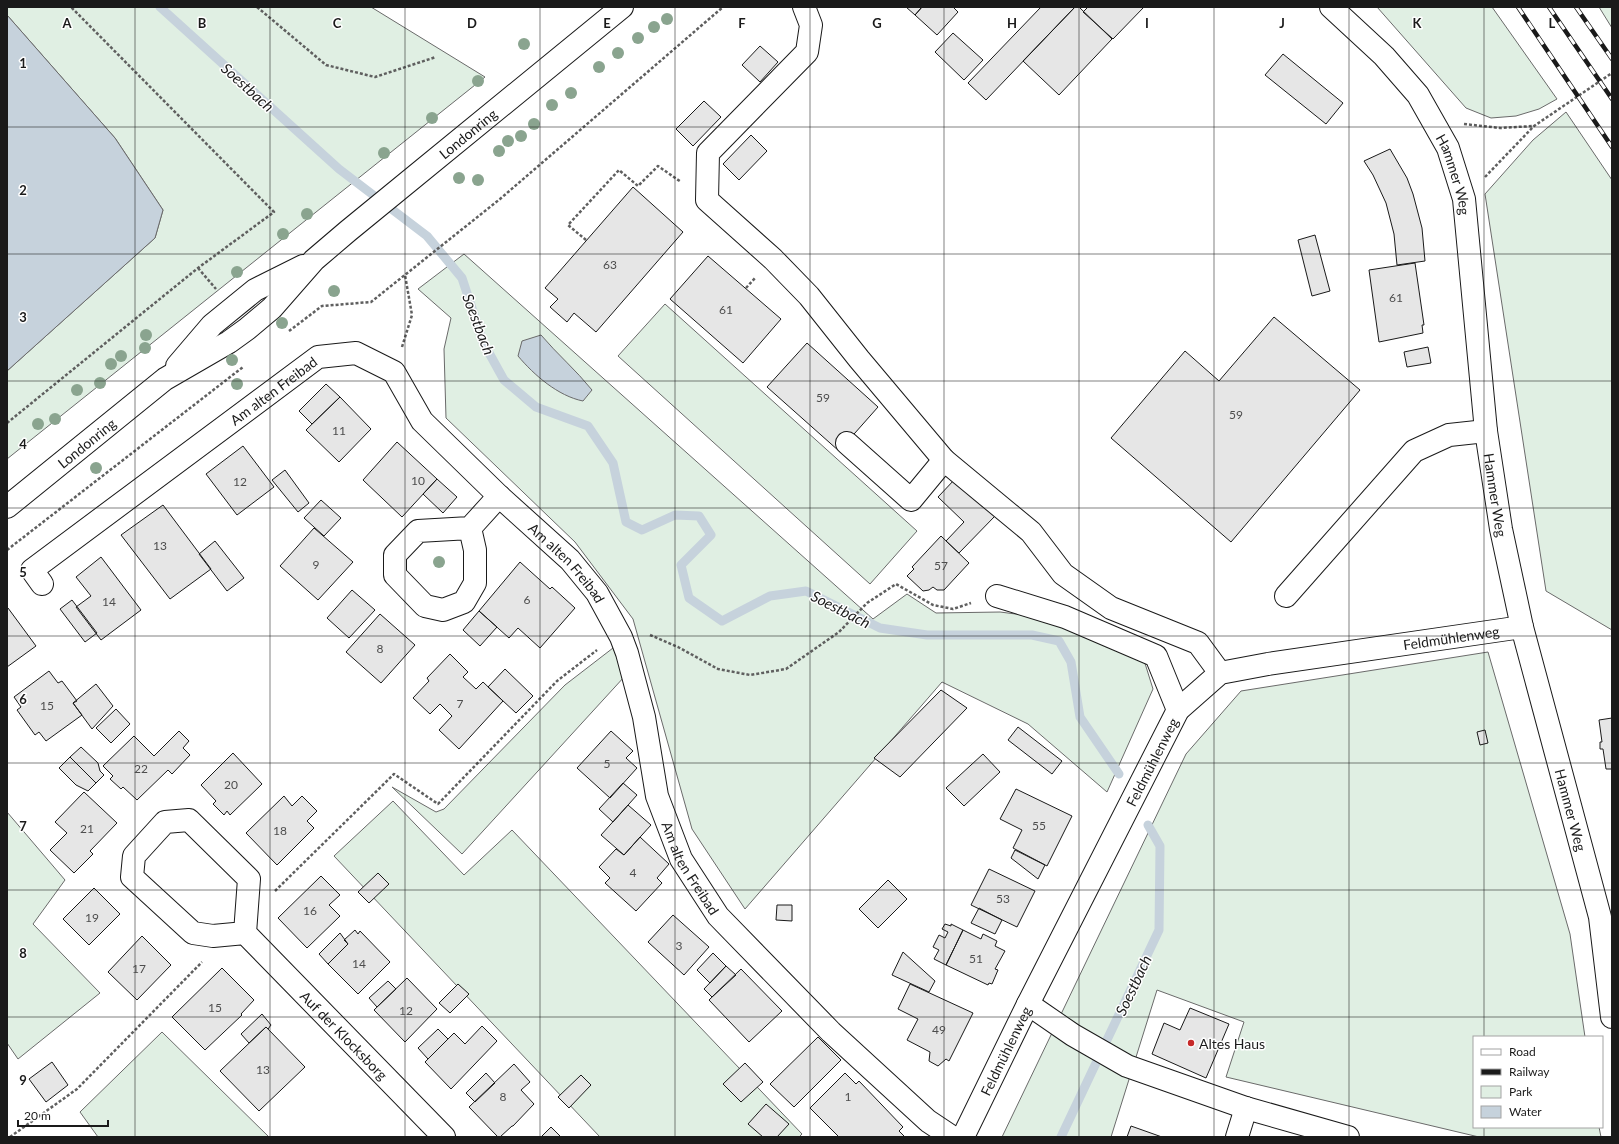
<svg xmlns="http://www.w3.org/2000/svg" width="1619" height="1144" viewBox="0 0 1619 1144" font-family="Lato,sans-serif">
<style>
.green{fill:#e0efe3;stroke:#6a6a6a}
.water{fill:#c6d2dc;stroke:#6a6a6a}
.lines{fill:none;stroke-linecap:round;stroke-linejoin:round}
.stream{stroke:#c6d2dc;stroke-width:9}
.building{fill:#e6e6e6;stroke:#1a1a1a}
.minor-casing{stroke:#1a1a1a;stroke-width:24}
.major-casing{stroke:#1a1a1a;stroke-width:24}
.path{stroke:#5f5f5f;stroke-width:2.5;stroke-dasharray:3 2;stroke-linecap:butt}
.minor{stroke:#fff;stroke-width:22}
.major{stroke:#fff;stroke-width:22}
.rail-casing{stroke:#1a1a1a;stroke-width:4.5}
.rail{stroke:#fff;stroke-width:3;stroke-dasharray:9;stroke-linecap:butt}
.tree{fill:#8aa48f}
.grid{fill:none;stroke:#1a1a1a;stroke-width:1;stroke-opacity:0.55}
.poi-dot{fill:#c62828;stroke:#fff;stroke-width:1.5}
.labels{text-anchor:middle;dominant-baseline:central;stroke-width:3;stroke-linejoin:round;paint-order:stroke}
.number-label{font-size:12px;fill:#4d4d4d}
.street-label{font-size:14px;fill:#1a1a1a;stroke:#fff}
.poi-label{font-size:14px;fill:#1a1a1a;stroke:#fff;text-anchor:start}
.water-label{font-size:15px;font-style:italic;fill:#1a1a1a;stroke:#fff}
.grid-label{font-size:13px;text-anchor:middle;font-weight:bold;fill:#1a1a1a;stroke:#fff;stroke-width:3;stroke-linejoin:round;paint-order:stroke}
</style>
<rect width="100%" height="100%" fill="#fff"/>
<path class="green" d="M7,7h364l114,70 -478,382v-88l148,-133 8,-28 -48,-72 -108,-123z
M1377,7h115l65,92 -18,10 -23,7 -25,2 -25,-10z
M1599,7h13v21z
M1566,112l46,68v450l-66,-39 -61,-397 48,-54z
M464,254l409,365 34,-25 29,19 64,-1 47,6 96,39 10,32 -46,103 -79,-68 -86,-42 -197,227 -53,-80 -59,-210 -58,-77 -129,-124 -2,-69 7,-31 -33,-29z
M665,304l252,227 -47,53 -252,-228z
M613,648l12,28 -163,178 -70,-67 44,25 8,-3 121,-124z
M1488,652l82,282 15,103h-111v90h125l2,10h-122l-253,-60 18,-55 -87,-32 -46,147h-109l184,-383 55,-63z
M393,801l71,74 48,-45 290,304 -3,3h-199l-266,-281z
M7,812l58,68 -32,44 67,69 -82,66 -11,-16z
M162,1032l107,105h-171l-18,-25z"/>
<path class="water" d="M7,15l108,123 48,72 -8,28 -148,133z
M541,335c16,19 35,35 51,55l-9,11c-25,-5 -49,-26 -65,-45l4,-15z"/>
<g class="lines">
<path class="stream" d="M160,7l179,162 88,67 35,42 21,64 21,38 32,27 52,19 25,37 13,59 16,8 33,-15 24,1 12,19 -30,30 8,33 33,23 48,-25 36,-5 74,37 47,7h105l27,6 12,21 9,55 39,57
M1061,1137l98,-207 1,-84 -12,-21"/>
</g>
<path class="building" d="M906,7h16l-7,8z
M922,7h31l5,5 -21,23 -22,-20z
M1041,7h34l-89,93 -18,-17z
M1075,7h4l33,32 -53,56 -36,-34z
M1088,7h56l-31,32 -30,-27z
M953,33l30,27 -19,20 -29,-28z
M760,46l18,16 -18,20 -18,-17z
M1283,54l60,49 -17,21 -61,-49z
M704,101l17,16 -28,29 -17,-17z
M751,135l16,16 -28,29 -16,-16z
M1390,149l17,29 6,16 9,34 3,33 -28,4 -3,-31 -8,-31 -13,-28 -9,-14z
M633,187l50,45 -87,100 -22,-19 -7,9 -17,-15 8,-8 -13,-11z
M1315,235l15,56 -18,5 -14,-56z
M708,256l73,63 -38,44 -73,-64z
M1415,263l9,62h-2l1,8 -44,9 -10,-72z
M1274,317l86,73 -129,152 -120,-104 74,-87 34,30z
M807,343l71,64 -39,44 -72,-64z
M1428,347l3,16 -24,4 -3,-15z
M326,384l14,13 -28,27 -13,-13z
M340,397l31,32 -32,33 -33,-32z
M397,442l40,37 -35,38 -39,-37z
M243,446l31,41 -37,28 -31,-41z
M285,470l24,33 -11,9 -26,-32z
M437,479l20,18 -14,16 -20,-19z
M955,479l40,37 -36,37 -13,-12 18,-19 -26,-25z
M321,500l20,18 -17,18 -20,-18z
M163,505l48,64 -41,30 -49,-64z
M314,528l39,34 -35,38 -38,-34z
M941,536l28,27 -25,27h-7l-4,-3 -4,3 -6,1 -16,-15 7,-7 -2,-2z
M215,541l29,37 -17,13 -28,-37z
M101,557l40,53 -40,30 -25,-33 15,-11 -15,-19z
M520,562l30,27 2,-2 23,21 -35,40 -22,-20 -9,10 -30,-27z
M352,590l23,20 -26,28 -22,-20z
M72,600l25,33 -12,9 -25,-33z
M8,608l28,38 -29,21v-58z
M479,611l18,16 -17,19 -17,-16z
M380,614l35,31 -34,38 -35,-31z
M450,654l18,18 -5,5 13,12 7,-7 20,19 -44,48 -20,-19 13,-14 -12,-12 -10,10 -17,-16 16,-17 -2,-3z
M505,669l28,27 -17,17 -28,-26z
M49,671l9,12 4,-2 15,20 -4,2 9,12 -36,26 -7,-9 -4,3 -18,-25 4,-3 -7,-10z
M96,684l17,22 -21,23 -19,-26z
M941,690l26,18 -67,69 -26,-19z
M116,709l14,15 -19,19 -15,-15z
M1612,718v51h-6l-3,-20h-3v-7h2l-3,-22z
M1018,727l44,34 -10,13 -44,-34z
M1485,730l3,13 -8,2 -3,-13z
M179,731l10,10 -6,7 7,7 -18,19 -4,-4 -31,30 -14,-13 -2,2 -11,-10 3,-3 -10,-10 31,-30 20,20z
M611,731l22,20 -7,7 11,10 -27,30 -33,-30z
M81,747l17,16 2,8 4,4 -8,8 -26,-26z
M233,753l29,31 -32,31 -3,-4 -3,4 -11,-11 3,-3 -15,-16z
M983,754l17,18 -36,34 -18,-18z
M70,757l26,26 -8,8 -12,-6 -17,-17z
M623,783l14,12 -24,27 -14,-13z
M1016,789l56,27 -25,50 -34,-18 9,-18 -22,-11z
M84,792l33,31 -27,28 3,3 -19,19 -24,-23 17,-17 -12,-11z
M284,796l8,10 10,-10 15,15 -10,10 7,7 -37,37 -31,-32z
M628,805l23,20 -27,30 -23,-20z
M640,837l29,27 -12,14 5,5 -26,28 -31,-28 5,-5 -11,-11 17,-18 8,6z
M1015,850l30,15 -7,14 -27,-21z
M989,869l46,22 -18,36 -46,-22z
M378,873l11,11 -20,19 -11,-11z
M321,876l19,19 -11,10 11,11 -33,32 -29,-30z
M888,880l19,19 -29,29 -19,-19z
M94,888l26,26 -31,31 -26,-26z
M777,905h15v16l-16,-1z
M979,908l23,12 -7,14 -24,-11z
M673,915l36,32 -25,28 -36,-33z
M945,924l6,2v-2l12,6 -17,35 -12,-6 5,-9 -6,-3 6,-12 6,3 3,-6 -6,-3z
M355,930l3,4 2,-3 30,31 -32,32 -30,-30 20,-20 -4,-4z
M963,930l18,9 2,-5 14,7 -2,5 10,5 -10,18 3,1 -6,14 -3,-1 -1,2 -42,-20z
M340,933l8,11 -20,20 -9,-10z
M142,936l29,29 -34,35 -29,-28z
M903,952l32,29 -6,11 -37,-17z
M713,953l13,13 -16,17 -13,-13z
M726,966l10,9 -24,22 -8,-8z
M222,968l32,32 -13,14 1,1 -37,35 -33,-33z
M741,969l41,42 -33,31 -40,-42z
M407,978l30,31 -32,33 -31,-32z
M388,981l8,8 -19,18 -8,-9z
M458,984l11,10 -19,19 -11,-10z
M910,984l63,29 -24,48 -3,-2 -8,7 -9,-5 1,-9 -23,-12 11,-21 -20,-10z
M1190,1008l39,16 -23,54 -54,-24 12,-31 16,7z
M262,1014l9,11 -3,4 -2,-2 -17,16 -8,-9z
M482,1026l15,15 -46,48 -26,-27 29,-29 11,11z
M266,1027l39,40 -46,44 -39,-40z
M438,1029l10,10 -20,20 -10,-11z
M818,1037l23,23 -47,47 -24,-23z
M52,1062l16,23 -22,17 -17,-23z
M745,1063l18,19 -22,20 -18,-18z
M514,1064l16,18 -9,8 13,14 -21,22h-1l-12,11h-2l-29,-30z
M486,1073l9,10 -20,19 -9,-9z
M845,1073l11,11 3,-3 44,46 -4,4 6,6h-66l-29,-29z
M581,1075l10,10 -22,23 -11,-11z
M766,1104l23,20 -12,13h-14l-15,-13z
M1131,1126l31,11h-35z
M551,1127l10,10h-20z"/>
<g class="lines">
<defs>
<g id="minor">
<path d="M804,7l7,18 -4,27 -99,101 -1,47 66,59 36,37 50,63 85,101"/>
<path id="s1" d="M1331,7l53,49 34,39 30,53 16,51 22,232 15,98 21,98 78,290 12,100"/>
<path d="M847,443l64,57 33,-40 87,72 32,42 48,34 87,35 22,30"/>
<path d="M470,528l-52,3 -23,24v20l30,31 18,4 21,-8 11,-19v-33l-5,-22 29,-32"/>
<path id="s2" d="M42,584l-10,-14 286,-213 38,-4 38,19 28,49 77,75 71,64 27,33 24,44 6,16 17,64 13,79 24,63 37,57 113,116 97,89 24,16"/>
<path d="M997,596l68,21 91,39 22,54"/>
<path d="M1286,596l128,-145 35,-16 37,-4"/>
<path id="s3" d="M245,933l-32,3 -20,-3 -61,-56 2,-21 31,-34 24,-2 60,59 -4,54 199,204"/>
<path d="M1028,1004l45,31 54,31 119,42 102,29"/>
<path id="s4" d="M963,1137l65,-133 150,-294 42,-37 48,-9 254,-37"/>
<path d="M1237,1137l9,-29"/>
</g>
<g id="major">
<path d="M177,366l35,-41 43,-35 48,-24"/>
<path id="s5" d="M7,507l158,-128 64,-37 18,-13 25,-21 42,-48 34,-29 274,-224"/>
</g>
</defs>
<use href="#minor" class="minor-casing"/>
<use href="#major" class="major-casing"/>
<path class="path" d="M257,7l69,58 49,12 61,-20
M1464,124l36,4 33,-2
M1485,177l49,-51 78,-53
M586,240l-18,-15 51,-55 19,16 20,-20 23,16
M198,268l18,21
M746,288l9,-10
M289,331l33,-25 49,-4 129,-103 223,-192
M402,347l10,-32 -7,-40
M7,423l191,-155 76,-56 -203,-205
M7,550l236,-183
M650,635l28,12 40,22 32,6 36,-6 53,-37 28,-29 29,-19 37,21 20,4 18,-6
M275,891l119,-117 44,30 119,-123 40,-31
M10,1137l67,-48 125,-127"/>
<use href="#minor" class="minor"/>
<use href="#major" class="major"/>
<defs>
<path id="rail" d="M1518,7l94,140
M1549,7l63,92
M1576,7l36,52"/>
</defs>
<use href="#rail" class="rail-casing"/>
<use href="#rail" class="rail"/>
</g>
<g class="tree">
<circle cx="667" cy="19" r="6"/>
<circle cx="654" cy="27" r="6"/>
<circle cx="638" cy="38" r="6"/>
<circle cx="524" cy="44" r="6"/>
<circle cx="618" cy="53" r="6"/>
<circle cx="599" cy="67" r="6"/>
<circle cx="478" cy="81" r="6"/>
<circle cx="571" cy="93" r="6"/>
<circle cx="552" cy="105" r="6"/>
<circle cx="432" cy="118" r="6"/>
<circle cx="534" cy="124" r="6"/>
<circle cx="521" cy="136" r="6"/>
<circle cx="508" cy="141" r="6"/>
<circle cx="499" cy="151" r="6"/>
<circle cx="384" cy="153" r="6"/>
<circle cx="459" cy="178" r="6"/>
<circle cx="478" cy="180" r="6"/>
<circle cx="307" cy="214" r="6"/>
<circle cx="283" cy="234" r="6"/>
<circle cx="237" cy="272" r="6"/>
<circle cx="334" cy="291" r="6"/>
<circle cx="282" cy="323" r="6"/>
<circle cx="146" cy="335" r="6"/>
<circle cx="145" cy="348" r="6"/>
<circle cx="121" cy="356" r="6"/>
<circle cx="232" cy="360" r="6"/>
<circle cx="111" cy="364" r="6"/>
<circle cx="100" cy="383" r="6"/>
<circle cx="237" cy="384" r="6"/>
<circle cx="77" cy="390" r="6"/>
<circle cx="55" cy="419" r="6"/>
<circle cx="38" cy="424" r="6"/>
<circle cx="96" cy="468" r="6"/>
<circle cx="439" cy="562" r="6"/>
</g>
<path class="grid" d="M135,7v1130M270,7v1130M405,7v1130M540,7v1130M675,7v1130M810,7v1130M944,7v1130M1079,7v1130M1214,7v1130M1349,7v1130M1484,7v1030M7,127h1605M7,254h1605M7,381h1605M7,508h1605M7,636h1605M7,763h1605M7,890h1605M7,1017h1605M1484,1127v10"/>
<circle class="poi-dot" cx="1191" cy="1043" r="4"/>
<g class="labels">
<g class="number-label">
<text x="610" y="264">63</text>
<text x="1396" y="297">61</text>
<text x="726" y="309">61</text>
<text x="823" y="397">59</text>
<text x="1236" y="414">59</text>
<text x="339" y="430">11</text>
<text x="418" y="480">10</text>
<text x="240" y="481">12</text>
<text x="160" y="545">13</text>
<text x="316" y="564">9</text>
<text x="941" y="565">57</text>
<text x="527" y="599">6</text>
<text x="109" y="601">14</text>
<text x="380" y="648">8</text>
<text x="460" y="703">7</text>
<text x="47" y="705">15</text>
<text x="607" y="763">5</text>
<text x="141" y="768">22</text>
<text x="231" y="784">20</text>
<text x="1039" y="825">55</text>
<text x="87" y="828">21</text>
<text x="280" y="830">18</text>
<text x="633" y="872">4</text>
<text x="1003" y="898">53</text>
<text x="310" y="910">16</text>
<text x="92" y="917">19</text>
<text x="679" y="945">3</text>
<text x="976" y="958">51</text>
<text x="359" y="963">14</text>
<text x="139" y="968">17</text>
<text x="215" y="1007">15</text>
<text x="406" y="1010">12</text>
<text x="939" y="1029">49</text>
<text x="263" y="1069">13</text>
<text x="503" y="1096">8</text>
<text x="848" y="1096">1</text>
</g>
<g class="street-label">
<text stroke="none"><textPath href="#s5" startOffset="595">Londonring</textPath></text>
<text stroke="none"><textPath href="#s1" startOffset="212">Hammer Weg</textPath></text>
<text stroke="none"><textPath href="#s2" startOffset="318">Am alten Freibad</textPath></text>
<text stroke="none"><textPath href="#s5" startOffset="102">Londonring</textPath></text>
<text stroke="none"><textPath href="#s1" startOffset="536">Hammer Weg</textPath></text>
<text stroke="none"><textPath href="#s2" startOffset="714">Am alten Freibad</textPath></text>
<text stroke="none"><textPath href="#s4" startOffset="768">Feldmühlenweg</textPath></text>
<text stroke="none"><textPath href="#s4" startOffset="420">Feldmühlenweg</textPath></text>
<text stroke="none"><textPath href="#s1" startOffset="860">Hammer Weg</textPath></text>
<text stroke="none"><textPath href="#s2" startOffset="1050">Am alten Freibad</textPath></text>
<text stroke="none"><textPath href="#s3" startOffset="507">Auf der Klocksborg</textPath></text>
<text stroke="none"><textPath href="#s4" startOffset="96">Feldmühlenweg</textPath></text>
</g>
<g class="poi-label">
<text x="1199" y="1043">Altes Haus</text>
</g>
<g class="water-label">
<text transform="translate(248 87) rotate(42)">Soestbach</text>
<text transform="translate(479 324) rotate(69)">Soestbach</text>
<text transform="translate(841 609) rotate(27)">Soestbach</text>
<text transform="translate(1133 985) rotate(-65)">Soestbach</text>
</g>
</g>
<g class="grid-label">
<text x="67" y="28">A</text>
<text x="202" y="28">B</text>
<text x="337" y="28">C</text>
<text x="472" y="28">D</text>
<text x="607" y="28">E</text>
<text x="742" y="28">F</text>
<text x="877" y="28">G</text>
<text x="1012" y="28">H</text>
<text x="1147" y="28">I</text>
<text x="1282" y="28">J</text>
<text x="1417" y="28">K</text>
<text x="1552" y="28">L</text>
<text x="23" y="68">1</text>
<text x="23" y="195">2</text>
<text x="23" y="322">3</text>
<text x="23" y="449">4</text>
<text x="23" y="577">5</text>
<text x="23" y="704">6</text>
<text x="23" y="831">7</text>
<text x="23" y="958">8</text>
<text x="23" y="1085">9</text>
</g>
<rect width="1619" height="1144" fill="none" stroke="#1a1a1a" stroke-width="16"/>
<rect x="1473" y="1036" width="130" height="92" fill="#ffffff" stroke="#a3a3a3"/>
<rect x="1481" y="1049" width="20" height="6" fill="#ffffff" stroke="#a3a3a3"/>
<text x="1509" y="1056" font-size="12" fill="#1a1a1a">Road</text>
<rect x="1481" y="1069" width="20" height="6" fill="#1a1a1a" stroke="#a3a3a3"/>
<text x="1509" y="1076" font-size="12" fill="#1a1a1a">Railway</text>
<rect x="1481" y="1086" width="20" height="12" fill="#e0efe3" stroke="#a3a3a3"/>
<text x="1509" y="1096" font-size="12" fill="#1a1a1a">Park</text>
<rect x="1481" y="1106" width="20" height="12" fill="#c6d2dc" stroke="#a3a3a3"/>
<text x="1509" y="1116" font-size="12" fill="#1a1a1a">Water</text>
<path d="M18 1120v6h90v-6" fill="none" stroke="#1a1a1a" stroke-width="2"/>
<text x="24" y="1120" font-size="12" fill="#1a1a1a" stroke="#ffffff" stroke-width="3" paint-order="stroke">20 m</text>
</svg>
